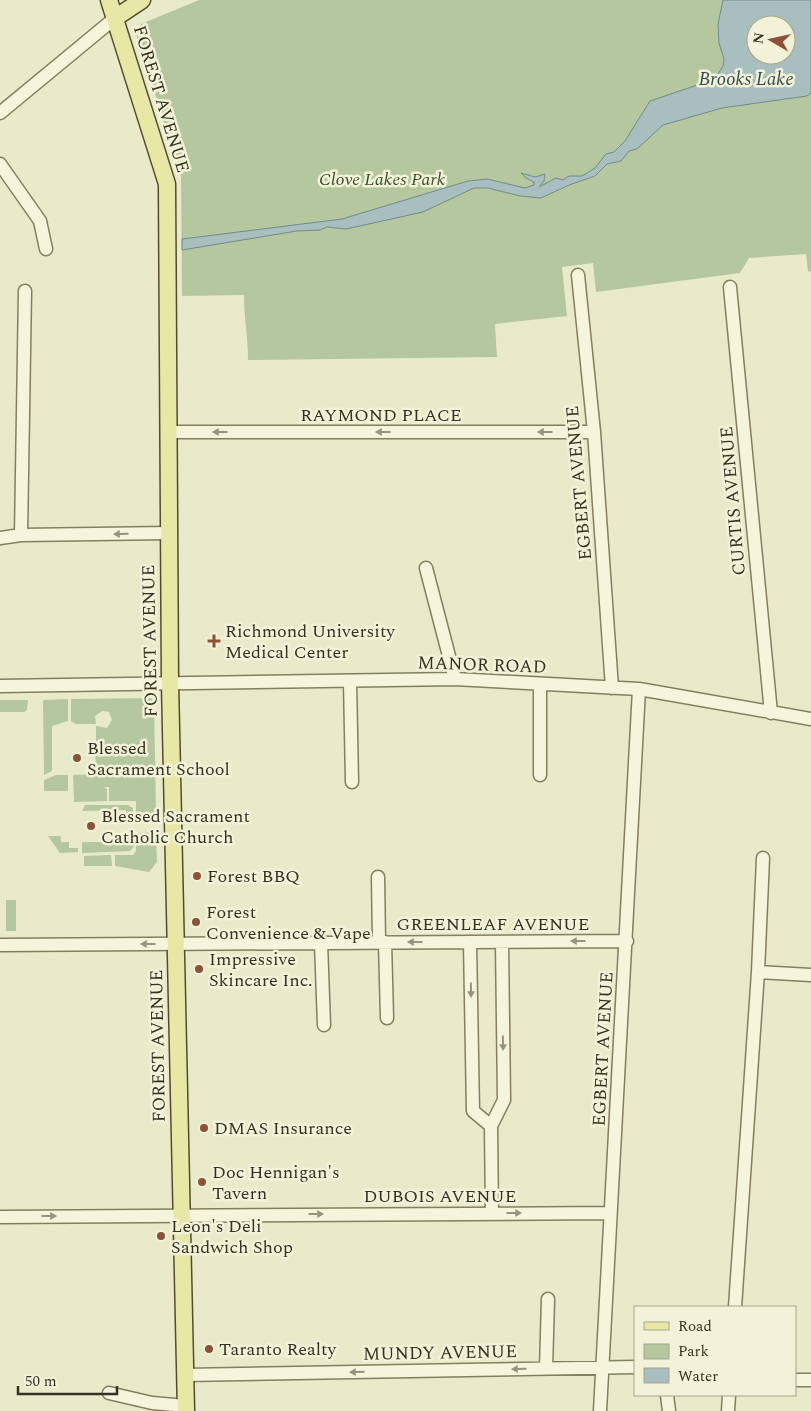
<svg xmlns="http://www.w3.org/2000/svg" width="811" height="1411" viewBox="0 0 811 1411" font-family="Spectral,serif">
<style>
.green{fill:#b5c79e;fill-rule:evenodd}
.water{fill:#a9bebf;stroke:#718a8c;fill-rule:evenodd}
.lines{fill:none;stroke-linecap:round;stroke-linejoin:round}
.minor-casing{stroke:#847f60;stroke-width:15}
.major-casing{stroke:#534c33;stroke-width:19}
.minor{stroke:#f5f5dc;stroke-width:12}
.major{stroke:#e8e8a6;stroke-width:16}
.oneway{fill:#96947f}
.poi-dot{fill:#8d5136;stroke:#f1f2d8;stroke-width:2}
.labels{text-anchor:middle;dominant-baseline:central;stroke-width:5;stroke-linejoin:round;paint-order:stroke}
.street-label{font-size:18px;fill:#363222;stroke:#f1f2d8}
.park-label{font-size:18px;font-style:italic;fill:#3b512a;stroke:#f1f2d8}
.poi-label{font-size:18px;fill:#363222;stroke:#f1f2d8;text-anchor:start}
.water-label{font-size:19px;font-style:italic;fill:#334c54;stroke:#f1f2d8}
</style>
<rect width="100%" height="100%" fill="#e9eac9"/>
<path class="green" d="M199,0h612v271l-3,1 -2,-18 -57,4 -9,15 -144,19 -3,-29 -31,4 5,49 -72,8 2,33 -249,3c0,-23 -4,-42 -4,-65l-62,1 -1,-120 -45,-142 5,-10zM756,25h30v30h-30z
M150,698l4,2 2,115 -4,4 -12,1 -4,-4v-15h-27v-14h-5l3,2v12l-33,1 -1,-27 24,-1 -3,-30 2,-1v-17l11,2 5,-8 -3,-8 -7,-1 -7,5 1,8h-20l-5,-3v-22z
M68,699v22l-16,5v45l-8,4 -1,-75z
M0,700h28l-1,10 -3,2h-24z
M56,775h12v16h-24v-11z
M85,805h43l5,3v8l-5,6 -2,-12 -44,1z
M128,831l6,6v9l-4,5 -48,2v-11h44z
M152,832l4,3 1,27 -8,10 -34,-6v-11h18l3,-4v-14l4,-4z
M48,836h13v6h8v6h9v4l-18,1z
M111,855l1,11h-28v-10z
M6,900h10v31h-10z"/>
<path class="water" d="M723,0h88v93l-4,3 -85,12 -59,17 -26,24 -8,2 -8,10 -14,3 -12,12 -26,9 -28,13 -21,-2 -32,-8h-14l-51,24 -77,17 -19,-2 -7,3 -23,1 -115,19v-11l160,-20 126,-38 19,-2 38,9 9,-3v-3l-8,-4 -5,-5 14,4 10,-3 -1,7 -5,6 17,-9 7,2 6,-4h13l13,-8 11,-14 8,-2 11,-11 25,-40 65,-22 8,-13 1,-7 -5,-16 -1,-19zM756,25h30v30h-30z"/>
<g class="lines">
<defs>
<path id="minor" d="M0,113l115,-95
M0,164l40,57 6,28
M578,275l16,157 18,256
M730,287l41,426
M168,432h426
M21,535l4,-244
M0,538l21,-3 148,-2
M426,568l29,111
M350,681l2,101
M540,684v91
M0,686l455,-7 184,10 172,30
M378,877l1,65
M385,942l2,76
M470,942l3,169 18,15
M321,943l3,82
M0,945l627,-4
M758,972l5,-114
M492,1213l-1,-87 13,-26 -2,-158
M0,1217l610,-4
M735,1307l23,-335 53,3
M546,1369l2,-70
M185,1375l450,-8
M795,1380h16
M109,1393l43,10 34,3
M667,1395l2,16
M600,1411l39,-722
M728,1411l1,-16"/>
<path id="major" d="M109,0l58,184 3,499 16,728
M115,18l27,-18"/>
</defs>
<use href="#minor" class="minor-casing"/>
<use href="#major" class="major-casing"/>
<use href="#minor" class="minor"/>
<use href="#major" class="major"/>
</g>
<defs><path id="oneway-solid" d="M-6-.8H1V-3.2L6.5 0L1 3.2V.8H-6Z" transform="scale(1.25)"/></defs>
<g class="oneway">
<use href="#oneway-solid" transform="translate(220 432) rotate(-180)"/>
<use href="#oneway-solid" transform="translate(383 432) rotate(-180)"/>
<use href="#oneway-solid" transform="translate(545 432) rotate(-180)"/>
<use href="#oneway-solid" transform="translate(121 534) rotate(179)"/>
<use href="#oneway-solid" transform="translate(578 941) rotate(180)"/>
<use href="#oneway-solid" transform="translate(415 942) rotate(180)"/>
<use href="#oneway-solid" transform="translate(148 944) rotate(180)"/>
<use href="#oneway-solid" transform="translate(471 990) rotate(89)"/>
<use href="#oneway-solid" transform="translate(503 1043) rotate(89)"/>
<use href="#oneway-solid" transform="translate(514 1213)"/>
<use href="#oneway-solid" transform="translate(316 1214)"/>
<use href="#oneway-solid" transform="translate(49 1216)"/>
<use href="#oneway-solid" transform="translate(519 1369) rotate(179)"/>
<use href="#oneway-solid" transform="translate(357 1372) rotate(179)"/>
</g>
<g class="poi-dot">
<path d="M211.5 633.5h5v5h5v5h-5v5h-5v-5h-5v-5h5z"/>
<circle cx="77" cy="758" r="5"/>
<circle cx="91" cy="826" r="5"/>
<circle cx="197" cy="876" r="5"/>
<circle cx="196" cy="922" r="5"/>
<circle cx="199" cy="969" r="5"/>
<circle cx="204" cy="1128" r="5"/>
<circle cx="202" cy="1182" r="5"/>
<circle cx="161" cy="1236" r="5"/>
<circle cx="209" cy="1349" r="5"/>
</g>
<g class="labels">
<g class="street-label">
<text transform="translate(161 99) rotate(73)">FOREST AVENUE</text>
<text x="381" y="415">RAYMOND PLACE</text>
<text transform="translate(579 483) rotate(-95)">EGBERT AVENUE</text>
<text transform="translate(733 501) rotate(-95)">CURTIS AVENUE</text>
<text transform="translate(150 641) rotate(-91)">FOREST AVENUE</text>
<text transform="translate(482 665) rotate(2)">MANOR ROAD</text>
<text x="493" y="924">GREENLEAF AVENUE</text>
<text transform="translate(158 1046) rotate(-91)">FOREST AVENUE</text>
<text transform="translate(603 1049) rotate(-87)">EGBERT AVENUE</text>
<text x="440" y="1196">DUBOIS AVENUE</text>
<text transform="translate(440 1353) rotate(-1)">MUNDY AVENUE</text>
</g>
<g class="park-label">
<text x="382" y="179">Clove Lakes Park</text>
</g>
<g class="poi-label">
<text x="225" y="631">Richmond University<tspan x="225" dy="21">Medical Center</tspan></text>
<text x="87" y="748">Blessed<tspan x="87" dy="21">Sacrament School</tspan></text>
<text x="101" y="816">Blessed Sacrament<tspan x="101" dy="21">Catholic Church</tspan></text>
<text x="207" y="876">Forest BBQ</text>
<text x="206" y="912">Forest<tspan x="206" dy="21">Convenience &amp; Vape</tspan></text>
<text x="209" y="959">Impressive<tspan x="209" dy="21">Skincare Inc.</tspan></text>
<text x="214" y="1128">DMAS Insurance</text>
<text x="212" y="1172">Doc Hennigan's<tspan x="212" dy="21">Tavern</tspan></text>
<text x="171" y="1226">Leon's Deli<tspan x="171" dy="21">Sandwich Shop</tspan></text>
<text x="219" y="1349">Taranto Realty</text>
</g>
<g class="water-label">
<text x="746" y="79">Brooks Lake</text>
</g>
</g>
<rect x="634" y="1306" width="162" height="90" fill="#f1f2d8" stroke="#a6a58f"/>
<rect x="644" y="1322" width="25" height="8" fill="#e8e8a6" stroke="#a6a58f"/>
<text x="678" y="1331" font-size="15" fill="#363222">Road</text>
<rect x="644" y="1344" width="25" height="15" fill="#b5c79e" stroke="#a6a58f"/>
<text x="678" y="1356" font-size="15" fill="#363222">Park</text>
<rect x="644" y="1368" width="25" height="15" fill="#a9bebf" stroke="#a6a58f"/>
<text x="678" y="1381" font-size="15" fill="#363222">Water</text>
<g transform="translate(771 40) rotate(279)"><circle r="24" fill="#f1f2d8" stroke="#a6a58f"/>
<path d="M0-4L9 19L0 12L-9 19Z" fill="#8d5136"/>
<text y="-8" font-size="14" font-weight="bold" text-anchor="middle" fill="#363222">N</text>
</g>
<path d="M18 1386v8h99v-8" fill="none" stroke="#363222" stroke-width="2.5"/>
<text x="25" y="1386" font-size="15" fill="#363222" stroke="#f1f2d8" stroke-width="4" paint-order="stroke">50 m</text>
</svg>
